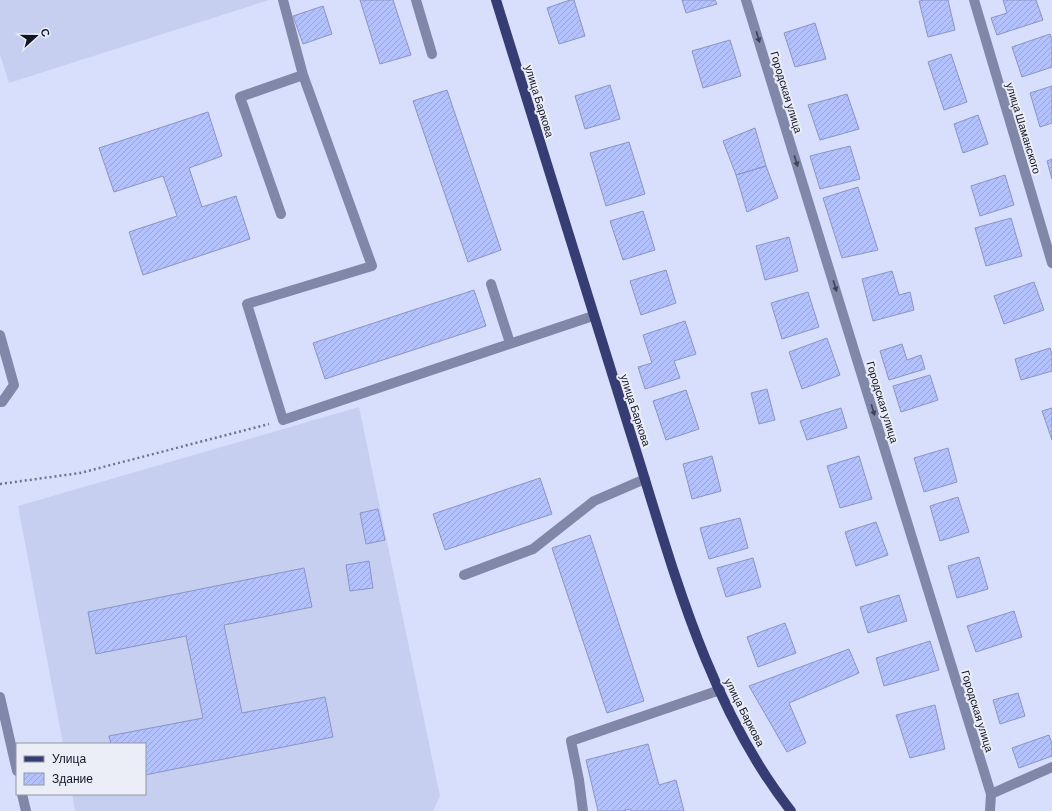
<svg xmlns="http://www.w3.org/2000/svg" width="1052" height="811" viewBox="0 0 1052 811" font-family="Barlow,sans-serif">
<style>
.built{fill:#c7cff0}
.building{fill:url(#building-hatch);stroke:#8b95c1}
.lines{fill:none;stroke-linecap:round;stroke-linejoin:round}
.path{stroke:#6f7389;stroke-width:2.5;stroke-dasharray:2 3;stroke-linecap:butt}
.minor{stroke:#8087a8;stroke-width:10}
.major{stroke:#353d74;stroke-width:10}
.oneway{fill:#3e4359}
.labels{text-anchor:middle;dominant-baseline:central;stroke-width:4;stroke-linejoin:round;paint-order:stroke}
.street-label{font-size:11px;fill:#121525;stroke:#ebedf7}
</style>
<defs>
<pattern id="building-hatch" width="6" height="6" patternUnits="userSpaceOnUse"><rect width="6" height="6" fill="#b3c1fe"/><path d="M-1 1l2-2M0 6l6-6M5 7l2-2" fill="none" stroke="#99a5da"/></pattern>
</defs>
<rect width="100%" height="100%" fill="#d8dffc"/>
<path class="built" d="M0,0h269l-260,83 -9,-28z
M359,407l81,389 -7,15h-358l-3,-17h73v-50h-82l-45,-238z"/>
<path class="building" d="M360,0h33l18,55 -31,9z
M570,0h4l11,36 -26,8 -12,-36z
M682,0h33l2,4 -31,9z
M924,0h24l7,30 -27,7 -9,-36z
M1003,0h33l7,20 -46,15 -6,-17 16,-5z
M323,6l9,28 -29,10 -10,-28z
M815,23l11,36 -31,8 -11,-34z
M1050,34l2,5v28l-30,10 -10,-30z
M730,40l11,36 -38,12 -11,-37z
M951,54l16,48 -23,8 -16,-48z
M610,85l10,34 -35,10 -10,-33z
M1052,86v37l-12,4 -10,-34z
M447,90l54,160 -33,12 -55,-161z
M847,94l12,35 -39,11 -12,-35z
M208,112l14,44 -33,12 13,39 34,-11 14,43 -107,36 -14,-43 48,-16 -14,-40 -49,16 -15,-44z
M978,115l10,29 -25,9 -9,-29z
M755,128l11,38 -30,9 -13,-34z
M629,142l16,52 -39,12 -16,-53z
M850,146l10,33 -40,10 -10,-33z
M1052,159v20l-5,-18z
M766,166l12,32 -31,14 -11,-37z
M1005,175l9,30 -34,11 -9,-30z
M858,187l20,63 -36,8 -19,-60z
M643,211l12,39 -32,10 -13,-39z
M1011,218l11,38 -36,10 -11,-38z
M789,237l9,34 -33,9 -9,-34z
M666,270l10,33 -35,12 -11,-34z
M892,271l7,24 11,-3 4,18 -41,11 -11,-42z
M1034,282l10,28 -40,14 -10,-28z
M474,290l12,36 -161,53 -12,-36z
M808,292l11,35 -37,12 -11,-36z
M685,321l11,33 -22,7 6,17 -35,11 -7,-22 14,-4 -9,-28z
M827,338l13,37 -38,14 -13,-37z
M902,344l5,16 14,-5 4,14 -36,11 -9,-29z
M1050,348l2,6v17l-31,9 -6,-21z
M930,375l8,25 -37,12 -8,-26z
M767,389l8,31 -16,4 -8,-31z
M686,390l13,39 -33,11 -13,-39z
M841,408l6,20 -40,12 -7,-19z
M1052,408v32l-10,-29z
M948,448l9,34 -33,10 -10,-34z
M712,456l9,35 -29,8 -9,-35z
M859,456l13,43 -32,9 -13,-42z
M540,478l12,36 -107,36 -12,-36z
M958,497l11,35 -29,9 -10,-35z
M378,509l7,31 -19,4 -6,-31z
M740,518l8,30 -39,11 -9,-31z
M876,522l12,33 -32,11 -11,-34z
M590,535l54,166 -37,12 -55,-165z
M979,557l9,32 -31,9 -9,-32z
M753,558l8,29 -35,10 -9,-29z
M369,561l4,27 -23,3 -4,-26z
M304,568l8,39 -88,18 18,88 83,-16 8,40 -188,38v-31h-34l-2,-8 94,-18 -17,-82 -90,18 -8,-42z
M899,595l8,26 -39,12 -8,-26z
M1014,611l8,26 -46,15 -9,-26z
M785,623l11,30 -38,14 -11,-30z
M930,641l9,29 -55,16 -8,-28z
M849,649l10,24 -70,30 17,40 -19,9 -38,-66z
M1018,693l7,23 -25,8 -7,-24z
M935,705l10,44 -35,9 -14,-43z
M1049,735l3,9v12l-33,12 -7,-20z
M648,744l11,41 17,-5 8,31h-53l-1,-2 -7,2h-25l-12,-51z"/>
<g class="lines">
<path class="path" d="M0,484l80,-11 189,-49"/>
<path class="minor" d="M283,0l20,75 69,191 -125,38 36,116 310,-104
M416,0l16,54
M746,0l245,794 -1,17
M974,0l78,263
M281,214l-41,-117 63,-22
M491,284l19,59
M0,335l14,50 -12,17h-2
M464,575l69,-26 61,-48 51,-22
M0,697l17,74
M22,794l4,17
M991,794l61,-27
M583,811l-4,-31 -8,-39 149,-51"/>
<path class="major" d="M496,0c45,147 90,294 137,441 40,127 74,263 158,370"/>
</g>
<defs><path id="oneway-solid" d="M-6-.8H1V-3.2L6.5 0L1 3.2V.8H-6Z"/></defs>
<g class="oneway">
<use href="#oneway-solid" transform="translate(758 37) rotate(73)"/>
<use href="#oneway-solid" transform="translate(796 161) rotate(73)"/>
<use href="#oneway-solid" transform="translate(835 286) rotate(73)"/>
<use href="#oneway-solid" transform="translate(873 410) rotate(73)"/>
</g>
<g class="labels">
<g class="street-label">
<text transform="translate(787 92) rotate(73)">Городская улица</text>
<text transform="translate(540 101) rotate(73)">улица Баркова</text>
<text transform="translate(1024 128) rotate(73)">улица Шаманского</text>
<text transform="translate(883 402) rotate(73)">Городская улица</text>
<text transform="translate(636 410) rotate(72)">улица Баркова</text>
<text transform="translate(978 711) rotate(73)">Городская улица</text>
<text transform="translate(745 712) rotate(63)">улица Баркова</text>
</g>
</g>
<rect x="16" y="743" width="130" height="52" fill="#ebedf7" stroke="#9497a3"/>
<rect x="24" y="756" width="20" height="6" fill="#353d74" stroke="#9497a3"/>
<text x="52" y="763" font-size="12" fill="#121525">Улица</text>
<rect x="24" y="773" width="20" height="12" fill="url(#building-hatch)" stroke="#9497a3"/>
<text x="52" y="783" font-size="12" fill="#121525">Здание</text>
<g transform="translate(36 36) rotate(69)" stroke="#ebedf7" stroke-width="3" paint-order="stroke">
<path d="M0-3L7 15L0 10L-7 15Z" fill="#121525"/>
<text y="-6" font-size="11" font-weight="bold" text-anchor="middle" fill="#121525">С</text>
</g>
</svg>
